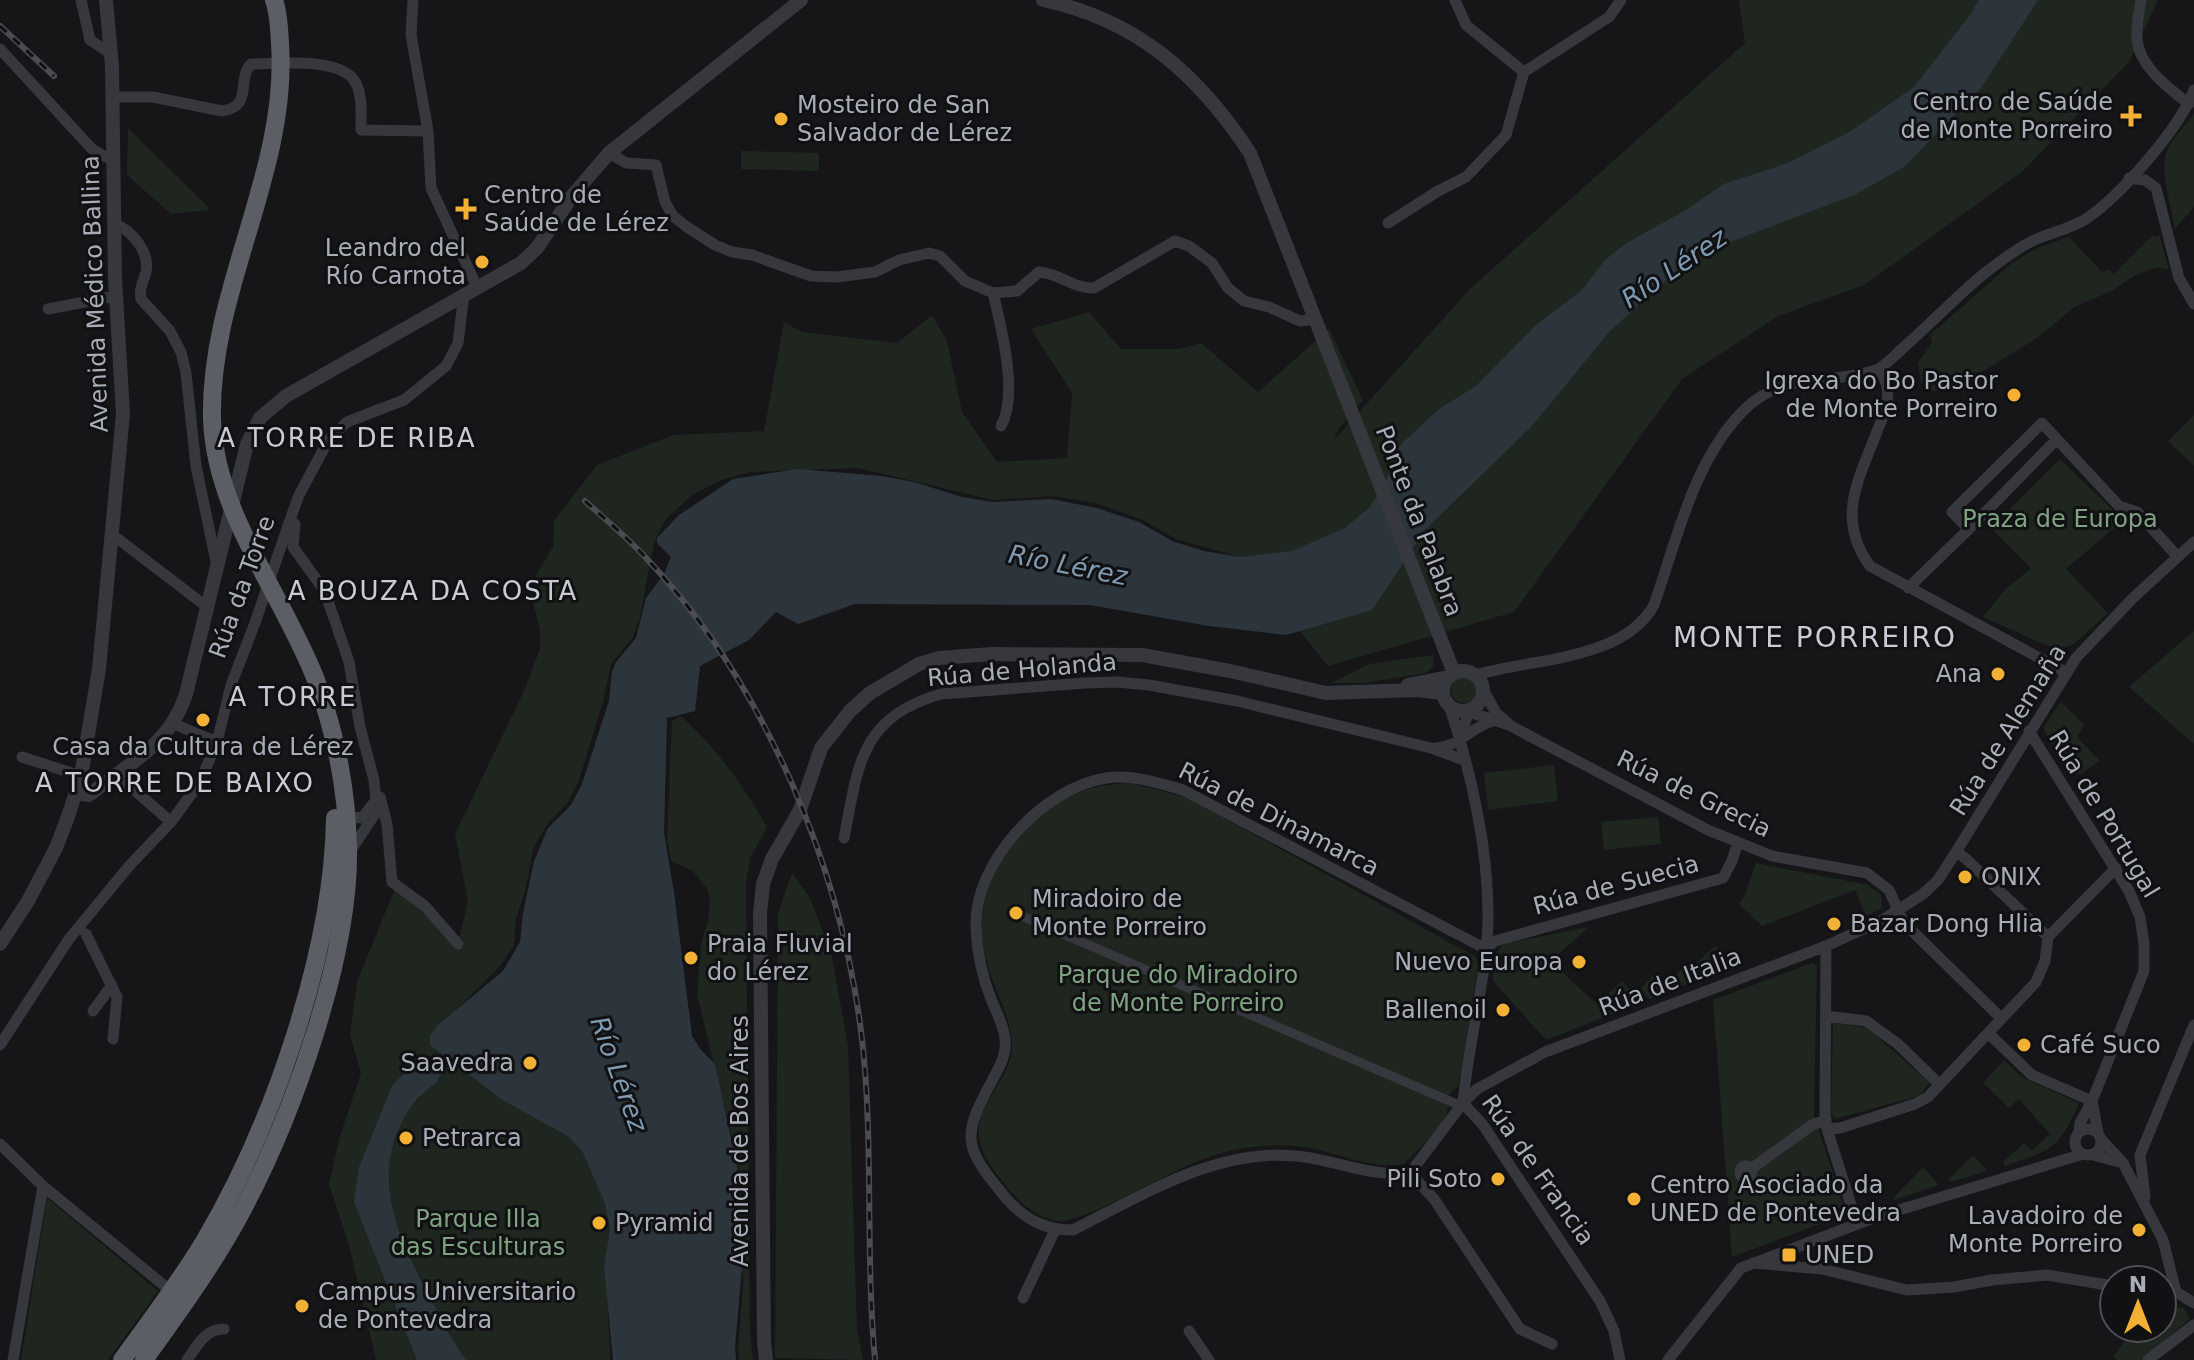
<svg xmlns="http://www.w3.org/2000/svg" width="2194" height="1360" viewBox="0 0 2194 1360" font-family="'DejaVu Sans',sans-serif">
<style>
.green{fill:#1e261f}
.water{fill:#2c353c}
.lines{fill:none;stroke-linecap:round;stroke-linejoin:round}
.canal{stroke:#2c353c;stroke-width:11}
.pedestrian{stroke:#37383d;stroke-width:9}
.minor{stroke:#37383d;stroke-width:11}
.tertiary{stroke:#37383d;stroke-width:14}
.trunk{stroke:#5b5e65;stroke-width:18}
.rail-casing{stroke:#4a4c52;stroke-width:6}
.rail{stroke:#111113;stroke-width:3;stroke-dasharray:9;stroke-linecap:butt}
.poi-dot{fill:#f2b134;stroke:#111113;stroke-width:3}
.labels{text-anchor:middle;dominant-baseline:central;stroke-width:6;stroke-linejoin:round;paint-order:stroke}
.poi-label{font-size:24px;fill:#a8adb8;stroke:#111113;text-anchor:start}
.street-label{font-size:24px;fill:#a8adb8;stroke:#111113}
.park-label{font-size:24px;fill:#7fa381;stroke:#111113}
.water-label{font-size:26px;font-style:italic;fill:#7f9bb3;stroke:#111113}
.neighbourhood-label{font-size:26px;letter-spacing:2px;fill:#c9ccd4;stroke:#111113}
.quarter-label{font-size:28px;letter-spacing:2px;fill:#c9ccd4;stroke:#111113}
</style>
<rect width="100%" height="100%" fill="#161618"/>
<path class="green" d="M1739,0h419l-29,62 -107,110 -158,113 -86,31 -96,63 -168,233 -186,54 -88,-109 -64,-18 -33,-19 -47,-17 -43,-7 -60,4 -135,-32 -107,4 -30,8 -29,15 -27,25 -11,23 -14,74 -7,20 -22,27 -8,38 -24,78 -11,22 -19,20 -15,24 -9,45 -9,28 -2,26 -15,22 -69,69 81,69 58,32 13,14 21,47 7,30 -6,38 3,23 3,71h-234l-27,-115 -20,-61 11,-48 21,-63 -11,-38 7,-53 39,-96 62,57 10,-42 -13,-67 68,-141 17,-44v-19l-11,-43 24,-40 1,-26 43,-56 76,-30 91,-4 20,-109 18,10 95,11 35,-28 15,26 15,71 35,50 70,-4 5,-65 -41,-64 58,-17 32,37h58l22,-6 57,49 71,-63 34,71 -25,30 -4,10 136,-151 275,-246z
M2194,114v93l-19,22c-3,-20 -16,-60 -8,-78 6,-14 18,-25 27,-37z
M128,128l81,80 -1,2 -37,4 -44,-39z
M741,151l78,2v18l-78,-2z
M2159,234l10,36 -12,-3 -23,9 -22,15 -36,15 -39,32 -82,51 -25,2 -9,-9 -3,-19 14,-20 -2,-8 82,-72 27,-16 30,-10 33,35 8,-3 4,5 39,-39 4,2z
M2194,415v51l-26,-25z
M2060,459l63,61 -57,49 42,44 -35,32 -18,4 -72,-32 22,-27 26,-22 -40,-40z
M2194,631v113l-65,-57z
M1433,655l1,11 -8,7 -62,10h-33l38,-19z
M1451 690a13 13 0 1 1 26 0a13 13 0 1 1-26 0Z
M2061,702l24,23 -8,12 23,24 -19,13h-10l-27,-43 1,-6z
M681,716c36,32 62,69 86,111l-17,31 -4,26 4,449 3,27h-14l-1,-10 5,-67 -5,-121 -41,-167 4,-51 7,-23 2,-22 -3,-10 -14,-18 -22,-10 -4,-22 5,-118z
M1554,765l4,36 -70,9 -4,-37z
M1131,783l57,15 288,159 2,8 -20,122c-13,7 -8,16 -12,28 -4,13 -32,38 -42,49 -33,6 -69,-13 -101,-17 -33,-5 -70,1 -102,13 -32,11 -116,63 -144,61 -5,-1 -13,-4 -18,-6 -16,-8 -28,-23 -39,-37 -58,-70 22,-87 11,-144 -6,-34 -27,-62 -29,-99 -4,-64 46,-127 107,-146 13,-4 28,-5 42,-6z
M1658,817l3,27 -57,6 -3,-28z
M1756,863l112,22 13,10 1,13 -16,8 -11,-26 -93,36 -23,-22 5,-7z
M792,873l18,25 21,54 17,94 9,283 6,31 -88,-2 3,-445z
M1589,927l-36,32 14,18 30,27 25,-23 19,22 -95,37 -53,-59 1,-25 9,-12z
M1715,946l26,19 -35,13 -13,-12z
M1812,963l5,2 -3,150 32,99 -114,43 -19,-257z
M1683,968l14,12 -48,19 -8,-10 11,-13 12,10z
M1838,1022l27,6 8,5 57,50 -12,13 -83,23 -4,-6 2,-90z
M2004,1060l19,18 56,25c-19,45 -28,48 -74,63l-2,-4 21,-19 8,7 18,-16 -31,-35 -10,9 -26,-25z
M1973,1155l14,16 -36,11 -2,-3z
M1923,1167l16,18 -45,15 -1,-2z
M47,1198l111,93 -50,69h-87z
M2162,1306l22,2 6,11 -47,41h-26l-4,-3 21,-29h28z"/>
<path class="water" d="M1979,0h59l-57,88 -77,79 -50,28 -161,61 -83,75 -78,95 -107,104 -53,80 -86,25 -77,-9 -119,-21 -235,-1 -57,20 -22,-12 -27,28 -49,26 -5,45 -28,7 -3,115 10,59 18,144 9,14 14,14 22,102 5,101 -7,80 1,13h-123l-9,-94 6,-38 -6,-27 -22,-50 -13,-14 -65,-36 -74,-56v-10l8,-10 65,-54 17,-29 3,-29 11,-52 14,-33 23,-23 11,-21 27,-83 3,-29 4,-10 20,-24 10,-40 18,-24 7,-17 -14,-14v-5l22,-23 54,-36 65,-10 84,7 32,6 48,15 31,5 58,-3 46,9 42,14 33,19 32,10 36,6 52,-6 53,-23 25,-21 21,-36 7,-24 41,-38 37,-23 59,-60 47,-36 23,-30 20,-16 61,-34 38,-26 64,-21 63,-32 63,-44 56,-72z
M415,1062l24,18c-9,8 -21,16 -27,25 -44,64 -18,124 14,185 13,24 24,49 40,70h-49l-63,-158 5,-35 33,-81z"/>
<g class="lines">
<path class="canal" d="M423,1085l25,-25 14,-6"/>
<path class="pedestrian" d="M1024,917l437,189"/>
<path class="minor" d="M81,0l9,40 21,14
M413,0l-2,35 17,96 3,57 46,99
M1455,0l11,25 58,47
M2141,0c-2,13 -5,26 -4,39 2,28 32,49 52,65
M0,49l92,100 14,8 7,1
M113,97h40l69,14c32,-5 14,-30 29,-47 26,0 87,-7 103,16 9,13 7,35 7,50l67,1
M609,153l17,10 30,2 9,37 8,14 14,11 28,18 17,7 20,3 59,21 26,1 38,-5 24,-12 30,-7 11,3 25,25 28,12 24,-2 22,-19c20,1 35,17 55,16l81,-47 14,5 23,17 16,25 16,13 25,6 31,14 16,-2
M2129,178l16,2 11,8 23,90 15,26
M1388,223l50,-32 28,-14 40,-42 18,-63 85,-55 12,-17
M114,224c18,6 36,28 32,48 -3,11 -7,16 -5,27l29,32 11,21 5,21 10,93 21,100
M993,293c8,34 26,101 8,133
M48,309l68,-13
M1879,369c3,5 7,12 8,18 3,15 -4,29 -9,42 -19,50 -43,89 -8,137l197,107
M2057,439l-88,90 -17,-17 90,-89 77,83 18,6 41,45
M295,524l-2,23 31,43 12,34 13,38 11,65 14,53 3,31 -28,42
M113,535l94,72
M1908,588l61,-59
M1476,675c56,-17 147,-14 178,-70 23,-66 40,-146 91,-196 37,-37 86,-24 131,-39 10,-4 20,-16 28,-23 26,-23 50,-48 76,-70 16,-13 32,-25 50,-35 18,-9 38,-12 56,-23 34,-23 94,-91 108,-129
M1484,691l12,22 13,11
M1449,705c22,66 40,146 39,216 -2,62 -20,121 -25,182l20,22 117,176 14,30 6,29
M174,724l43,18
M2029,731l100,160 11,26 4,27v27l-52,130 -12,22 -1,10
M1460,740l9,-30 6,4 34,11 199,105 64,26 95,17 22,17 15,33 97,95
M1436,748c23,-1 36,-22 57,-27
M22,757l59,19
M116,774l55,48
M380,797l7,27 5,58 33,24 33,38
M346,816l16,2 11,-14
M844,838c14,-72 16,-121 97,-144l144,-11 32,-1 32,3 88,16 194,47 33,12
M1956,852l9,6 83,79
M86,934l31,63 -4,42
M1826,946l-1,168 2,15 30,95
M1486,949l-303,-159c-24,-7 -52,-16 -77,-12 -63,10 -133,85 -130,150 1,25 6,48 15,71 5,13 13,26 14,40 2,15 -5,27 -12,40 -32,58 -30,67 12,118 19,22 39,33 68,33 68,-34 143,-82 223,-74 37,3 76,22 114,17l53,-70 14,-14 68,-37 281,-106 55,-25 42,-27 15,-14 18,-28 120,-194 57,-60 61,-56
M1486,949l9,-8 228,-63 9,-17 6,-19
M93,1011l19,-26
M1826,1016l40,5 32,23 41,40
M1988,1033l44,42 60,26
M0,1045l69,-106 61,-74 41,-43 29,-40 17,-40 14,-57 24,-62 35,-103 9,-25 30,-56 18,-17 57,-22 42,-34 12,-23 6,-49
M2092,1101l6,32
M2075 1142a13 13 0 1 1 26 0a13 13 0 1 1-26 0Z
M1827,1129l13,-1 75,-24 13,-7 108,-115 9,-21 3,-24 68,-69
M2101,1139l22,24 40,77 13,52 18,11
M0,1144l43,42 129,106
M2093,1155l30,8
M1740 1172a6 6 0 1 1 12 0a6 6 0 1 1-12 0Z
M1751,1169l61,-44 14,-5
M1410,1173l24,26 86,130 32,15
M2144,1201l1,-4 -5,-42 54,-130
M1753,1263l69,6 85,21 47,-3 38,-7 55,-5 67,11
M1023,1298l32,-68
M1189,1331l20,29
M13,1360l30,-174
M187,1360c10,-14 18,-31 37,-31
M1668,1360l73,-92 135,-51 207,-63
M2148,1360l46,-35"/>
<path class="tertiary" d="M1043,0c94,20 155,74 207,153l204,520
M1443 691a20 20 0 1 1 40 0a20 20 0 1 1-40 0Z
M1408,685l40,-8
M76,793l13,2c39,-31 81,-50 97,-101l61,-250 13,-26 26,-22 235,-133 16,-15 35,-52 37,-43 192,-153
M0,944l28,-43 28,-53 13,-34 12,-38 18,-107 24,-255 -8,-135 -3,-212 -6,-67
M766,1360l-2,-18 -4,-428 3,-30 9,-25 28,-49 21,-62 29,-37 20,-18 49,-29 20,-6 53,-4 150,1 88,16 96,22 91,-3 26,3"/>
<path class="trunk" d="M122,1360c28,-39 58,-78 83,-120 68,-115 128,-288 130,-422
M144,1360c35,-49 71,-98 99,-151 50,-95 107,-253 105,-360 -1,-58 -12,-115 -32,-169 -33,-86 -101,-166 -104,-261 -3,-130 77,-247 68,-376 -1,-15 -1,-29 -6,-43"/>
<defs>
<path id="rail" d="M0,26l54,50
M585,501c21,19 43,37 62,58 118,125 195,310 215,480 12,106 3,214 13,321"/>
</defs>
<use href="#rail" class="rail-casing"/>
<use href="#rail" class="rail"/>
</g>
<g class="poi-dot">
<path d="M2127 104h8v8h8v8h-8v8h-8v-8h-8v-8h8z"/>
<circle cx="781" cy="119" r="8"/>
<path d="M462 197h8v8h8v8h-8v8h-8v-8h-8v-8h8z"/>
<circle cx="482" cy="262" r="8"/>
<circle cx="2014" cy="395" r="8"/>
<circle cx="1998" cy="674" r="8"/>
<circle cx="203" cy="720" r="8"/>
<circle cx="1965" cy="877" r="8"/>
<circle cx="1016" cy="913" r="8"/>
<circle cx="1834" cy="924" r="8"/>
<circle cx="691" cy="958" r="8"/>
<circle cx="1579" cy="962" r="8"/>
<circle cx="1503" cy="1010" r="8"/>
<circle cx="2024" cy="1045" r="8"/>
<circle cx="530" cy="1063" r="8"/>
<circle cx="406" cy="1138" r="8"/>
<circle cx="1498" cy="1179" r="8"/>
<circle cx="1634" cy="1199" r="8"/>
<circle cx="599" cy="1223" r="8"/>
<circle cx="2139" cy="1230" r="8"/>
<rect x="1781" y="1247" width="16" height="16" rx="4"/>
<circle cx="302" cy="1306" r="8"/>
</g>
<g class="labels">
<g class="poi-label">
<text x="2113" y="102" text-anchor="end">Centro de Saúde<tspan x="2113" dy="28">de Monte Porreiro</tspan></text>
<text x="797" y="105">Mosteiro de San<tspan x="797" dy="28">Salvador de Lérez</tspan></text>
<text x="484" y="195">Centro de<tspan x="484" dy="28">Saúde de Lérez</tspan></text>
<text x="466" y="248" text-anchor="end">Leandro del<tspan x="466" dy="28">Río Carnota</tspan></text>
<text x="1998" y="381" text-anchor="end">Igrexa do Bo Pastor<tspan x="1998" dy="28">de Monte Porreiro</tspan></text>
<text x="1982" y="674" text-anchor="end">Ana</text>
<text x="203" y="747" text-anchor="middle">Casa da Cultura de Lérez</text>
<text x="1981" y="877">ONIX</text>
<text x="1032" y="899">Miradoiro de<tspan x="1032" dy="28">Monte Porreiro</tspan></text>
<text x="1850" y="924">Bazar Dong Hlia</text>
<text x="707" y="944">Praia Fluvial<tspan x="707" dy="28">do Lérez</tspan></text>
<text x="1563" y="962" text-anchor="end">Nuevo Europa</text>
<text x="1487" y="1010" text-anchor="end">Ballenoil</text>
<text x="2040" y="1045">Café Suco</text>
<text x="514" y="1063" text-anchor="end">Saavedra</text>
<text x="422" y="1138">Petrarca</text>
<text x="1482" y="1179" text-anchor="end">Pili Soto</text>
<text x="1650" y="1185">Centro Asociado da<tspan x="1650" dy="28">UNED de Pontevedra</tspan></text>
<text x="2123" y="1216" text-anchor="end">Lavadoiro de<tspan x="2123" dy="28">Monte Porreiro</tspan></text>
<text x="615" y="1223">Pyramid</text>
<text x="1805" y="1255">UNED</text>
<text x="318" y="1292">Campus Universitario<tspan x="318" dy="28">de Pontevedra</tspan></text>
</g>
<g class="street-label">
<text transform="translate(95 294) rotate(-92)">Avenida Médico Ballina</text>
<text transform="translate(1419 521) rotate(69)">Ponte da Palabra</text>
<text transform="translate(242 587) rotate(-70)">Rúa da Torre</text>
<text transform="translate(1022 670) rotate(-5)">Rúa de Holanda</text>
<text transform="translate(2008 730) rotate(-58)">Rúa de Alemaña</text>
<text transform="translate(1694 794) rotate(26)">Rúa de Grecia</text>
<text transform="translate(2104 814) rotate(59)">Rúa de Portugal</text>
<text transform="translate(1279 819) rotate(27)">Rúa de Dinamarca</text>
<text transform="translate(1616 885) rotate(-15)">Rúa de Suecia</text>
<text transform="translate(1670 982) rotate(-21)">Rúa de Italia</text>
<text transform="translate(740 1141) rotate(-90)">Avenida de Bos Aires</text>
<text transform="translate(1538 1170) rotate(55)">Rúa de Francia</text>
</g>
<g class="park-label">
<text x="2060" y="519">Praza de Europa</text>
<text x="1178" y="975">Parque do Miradoiro<tspan x="1178" dy="28">de Monte Porreiro</tspan></text>
<text x="478" y="1219">Parque Illa<tspan x="478" dy="28">das Esculturas</tspan></text>
</g>
<g class="water-label">
<text transform="translate(1674 268) rotate(-34)">Río Lérez</text>
<text transform="translate(1068 565) rotate(11)">Río Lérez</text>
<text transform="translate(619 1074) rotate(70)">Río Lérez</text>
</g>
<g class="neighbourhood-label">
<text x="347" y="438">A TORRE DE RIBA</text>
<text x="433" y="591">A BOUZA DA COSTA</text>
<text x="293" y="697">A TORRE</text>
<text x="175" y="783">A TORRE DE BAIXO</text>
</g>
<g class="quarter-label">
<text x="1815" y="637">MONTE PORREIRO</text>
</g>
</g>
<g transform="translate(2138 1304)"><circle r="38" fill="#111113" stroke="#4d4f55" stroke-width="2"/>
<path d="M0-6L14 30L0 20L-14 30Z" fill="#f2b134"/>
<text y="-12" font-size="22" font-weight="bold" text-anchor="middle" fill="#a8adb8">N</text>
</g>
</svg>
